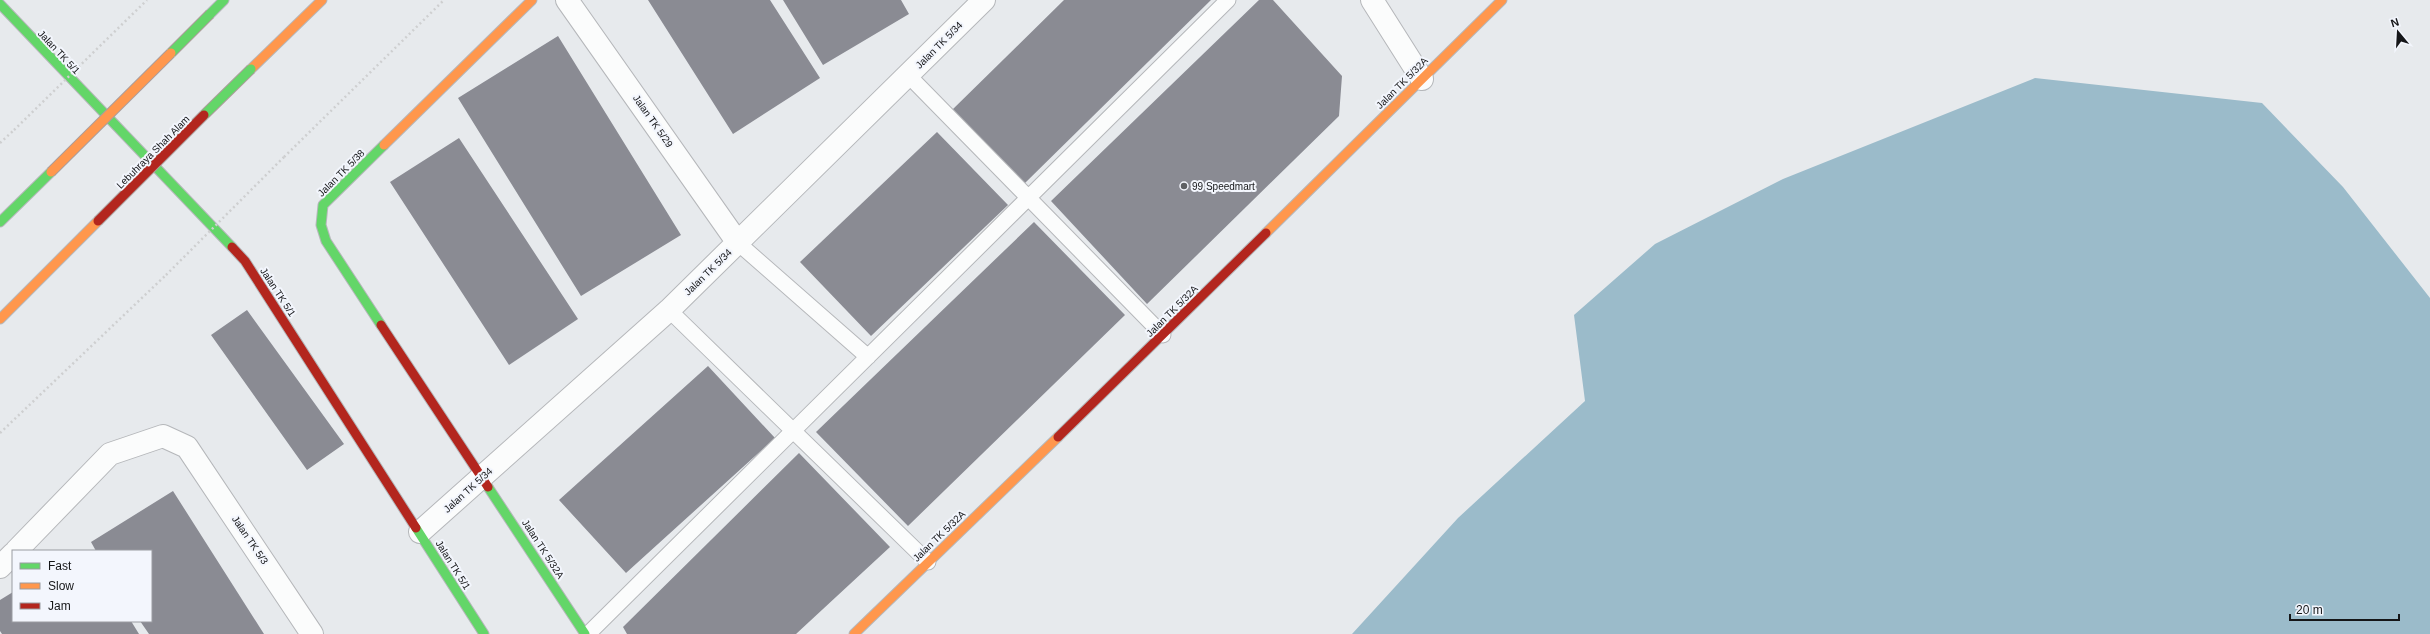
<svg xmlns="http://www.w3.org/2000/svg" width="2430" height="634" viewBox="0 0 2430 634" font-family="Helvetica,sans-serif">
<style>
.water{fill:#9bbbca}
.building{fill:#8a8b93}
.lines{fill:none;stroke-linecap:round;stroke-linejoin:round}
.lane-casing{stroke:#b5b7ba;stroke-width:17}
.street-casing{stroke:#b5b7ba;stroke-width:24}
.fast-casing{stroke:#b5b7ba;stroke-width:11}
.slow-casing{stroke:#b5b7ba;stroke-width:11}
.jam-casing{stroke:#b5b7ba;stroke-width:11}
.path{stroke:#cecfd0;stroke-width:2.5;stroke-dasharray:2 3;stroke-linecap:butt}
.lane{stroke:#fbfcfc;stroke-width:15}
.street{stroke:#fbfcfc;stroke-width:22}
.fast{stroke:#63d668;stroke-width:9}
.slow{stroke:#ff974d;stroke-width:9}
.jam{stroke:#b3261e;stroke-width:9}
.fast-bridge-casing{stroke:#ac9d9b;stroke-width:11;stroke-linecap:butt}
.slow-bridge-casing{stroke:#ac9d9b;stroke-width:11;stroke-linecap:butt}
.jam-bridge-casing{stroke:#ac9d9b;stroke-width:11;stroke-linecap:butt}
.path-bridge{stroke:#cecfd0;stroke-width:2.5;stroke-dasharray:2 3;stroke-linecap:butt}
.fast-bridge{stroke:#63d668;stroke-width:9}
.slow-bridge{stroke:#ff974d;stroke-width:9}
.jam-bridge{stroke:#b3261e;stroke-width:9}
.poi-dot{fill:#5e6063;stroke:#f3f6fd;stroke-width:1.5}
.labels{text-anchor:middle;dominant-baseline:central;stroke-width:4;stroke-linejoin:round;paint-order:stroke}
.street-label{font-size:10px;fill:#151618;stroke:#f3f6fd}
.poi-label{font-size:10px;fill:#151618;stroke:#f3f6fd;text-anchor:start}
</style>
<rect width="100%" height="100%" fill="#e7eaed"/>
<path class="water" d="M2035,78l227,25 81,84 87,111v336h-1078l106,-116 127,-117 -11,-86 81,-71 128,-65z"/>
<path class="building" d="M648,0h122l50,78 -87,56z
M783,0h118l8,14 -86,51z
M1064,0h147l-186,183 -73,-73z
M1259,0h14l69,76 -3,40 -192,188 -96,-103z
M558,36l123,199 -100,61 -123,-198z
M937,132l71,73 -137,131 -71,-74z
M459,138l119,181 -69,46 -119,-183z
M1034,222l91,93 -217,211 -92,-94z
M247,310l97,134 -37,26 -96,-135z
M708,366l67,72 -149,135 -67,-73z
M799,453l91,94 -94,87h-169l-4,-7z
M173,491l91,143h-115l-9,-13h11v-70h-55l-5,-9z
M13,592v29h118l8,13h-137l-2,-3v-31z"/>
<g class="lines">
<defs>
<path id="lane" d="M908,75l255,260
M738,243l130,114
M669,310l259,252
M588,634l640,-634"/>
<path id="street" d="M567,0l171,243
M1372,0l50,79
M420,532l249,-222 315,-310
M16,551l94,-97 53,-18 24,11 125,187
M0,567l13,-13"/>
<path id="fast" d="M0,4l232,243
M210,14l14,-14
M0,222l51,-50
M381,325l-55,-84 -5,-16 2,-20 61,-60
M488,487l97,147
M416,528l68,106"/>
<path id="slow" d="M251,69l71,-69
M384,145l148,-145
M1266,233l236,-233
M0,319l98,-98
M854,634l204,-197"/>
<path id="jam" d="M232,247l13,14 171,267
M381,325l107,162
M1058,437l208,-204"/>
</defs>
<use href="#lane" class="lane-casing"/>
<use href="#street" class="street-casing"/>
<use href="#fast" class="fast-casing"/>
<use href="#slow" class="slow-casing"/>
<use href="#jam" class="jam-casing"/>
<path class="path" d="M0,143l14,-13
M284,157l160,-157
M0,433l166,-158"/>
<use href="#lane" class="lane"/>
<use href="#street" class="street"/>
<use href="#fast" class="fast"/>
<use href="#slow" class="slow"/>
<use href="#jam" class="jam"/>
<defs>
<path id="fast-bridge" d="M171,53l39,-39
M204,115l47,-46"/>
<path id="slow-bridge" d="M51,172l120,-119"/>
<path id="jam-bridge" d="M98,221l106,-106"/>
</defs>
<use href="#fast-bridge" class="fast-bridge-casing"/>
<use href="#slow-bridge" class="slow-bridge-casing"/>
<use href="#jam-bridge" class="jam-bridge-casing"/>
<path class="path-bridge" d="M14,130l133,-130
M166,275l118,-118"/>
<use href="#fast-bridge" class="fast-bridge"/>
<use href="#slow-bridge" class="slow-bridge"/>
<use href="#jam-bridge" class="jam-bridge"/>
</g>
<circle class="poi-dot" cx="1184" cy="186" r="4"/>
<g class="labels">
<g class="street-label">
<text transform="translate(939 45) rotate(-45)">Jalan TK 5/34</text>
<text transform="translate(59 52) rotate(47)">Jalan TK 5/1</text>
<text transform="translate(1402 83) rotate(-45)">Jalan TK 5/32A</text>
<text transform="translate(653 121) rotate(55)">Jalan TK 5/29</text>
<text transform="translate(153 152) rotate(-45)">Lebuhraya Shah Alam</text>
<text transform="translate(341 173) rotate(-45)">Jalan TK 5/38</text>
<text transform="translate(708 272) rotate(-44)">Jalan TK 5/34</text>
<text transform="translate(278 292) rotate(57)">Jalan TK 5/1</text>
<text transform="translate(1172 311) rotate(-45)">Jalan TK 5/32A</text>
<text transform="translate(468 490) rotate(-42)">Jalan TK 5/34</text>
<text transform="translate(939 536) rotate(-44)">Jalan TK 5/32A</text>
<text transform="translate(250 540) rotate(56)">Jalan TK 5/3</text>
<text transform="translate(543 549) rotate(57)">Jalan TK 5/32A</text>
<text transform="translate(453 565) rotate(58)">Jalan TK 5/1</text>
</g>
<g class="poi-label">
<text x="1192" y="186">99 Speedmart</text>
</g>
</g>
<rect x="12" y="550" width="140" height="72" fill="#f3f6fd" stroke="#9a9ca1"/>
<rect x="20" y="563" width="20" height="6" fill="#63d668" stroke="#9a9ca1"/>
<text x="48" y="570" font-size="12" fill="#151618">Fast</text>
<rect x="20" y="583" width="20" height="6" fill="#ff974d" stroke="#9a9ca1"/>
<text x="48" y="590" font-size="12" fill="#151618">Slow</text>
<rect x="20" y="603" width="20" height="6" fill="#b3261e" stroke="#9a9ca1"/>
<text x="48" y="610" font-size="12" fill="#151618">Jam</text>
<g transform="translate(2398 32) rotate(342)" stroke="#f3f6fd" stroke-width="3" paint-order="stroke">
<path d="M0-3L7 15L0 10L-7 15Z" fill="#151618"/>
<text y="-6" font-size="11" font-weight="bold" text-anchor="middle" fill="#151618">N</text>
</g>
<path d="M2290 614v6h109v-6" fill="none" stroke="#151618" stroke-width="2"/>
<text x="2296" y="614" font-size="12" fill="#151618" stroke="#f3f6fd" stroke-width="3" paint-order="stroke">20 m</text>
</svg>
